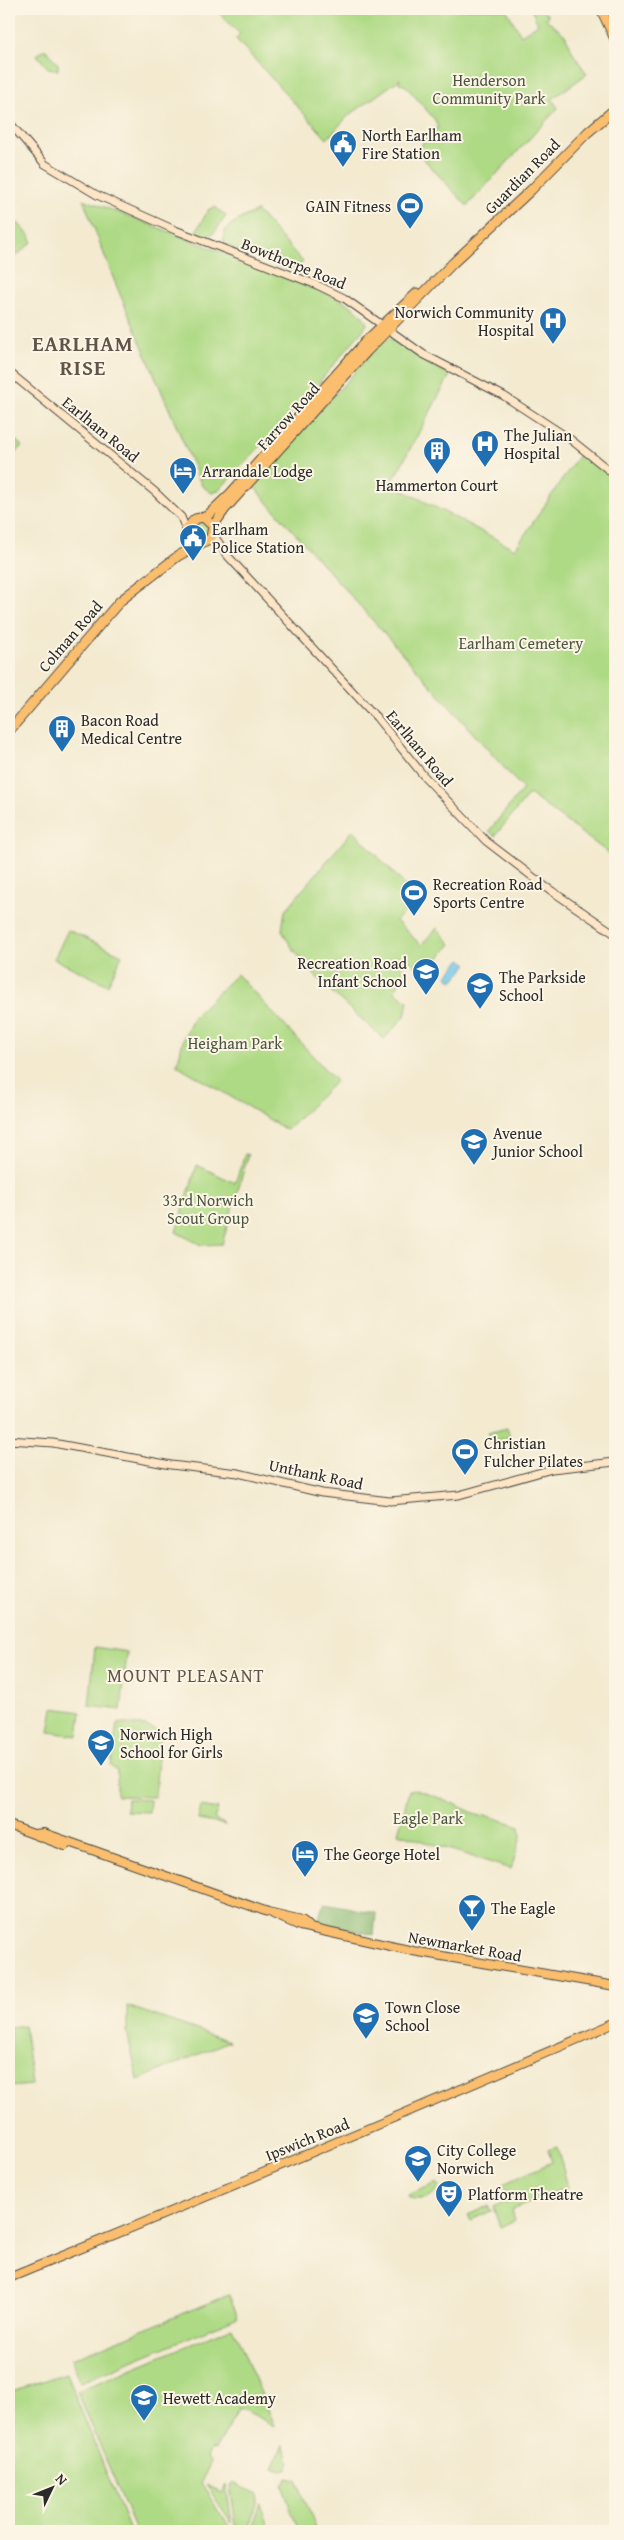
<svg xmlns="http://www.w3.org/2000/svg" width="624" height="2540" viewBox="0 0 624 2540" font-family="'Gentium Book Plus',serif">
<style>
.green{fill:#afda85;stroke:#6d8258}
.forest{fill:#8bba72;stroke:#5b724e}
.water{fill:#6ac4e8;stroke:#4a788a}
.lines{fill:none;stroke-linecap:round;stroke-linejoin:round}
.secondary-casing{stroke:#494844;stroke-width:9}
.primary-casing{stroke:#494844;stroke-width:10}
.highway-casing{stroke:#494844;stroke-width:11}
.secondary{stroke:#fde5c5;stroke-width:7}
.primary{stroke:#fabe6e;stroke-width:8}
.highway{stroke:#fabe6e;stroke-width:9}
.labels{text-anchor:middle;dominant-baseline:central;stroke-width:4;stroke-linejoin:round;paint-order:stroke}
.park-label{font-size:16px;fill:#4c5742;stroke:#fcf5e5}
.poi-label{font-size:16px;fill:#2b2b2b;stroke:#fcf5e5;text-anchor:start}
.street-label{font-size:16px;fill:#2b2b2b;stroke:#fcf5e5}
.neighbourhood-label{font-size:18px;letter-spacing:1px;fill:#635449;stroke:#fcf5e5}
.district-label{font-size:21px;font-weight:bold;letter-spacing:1px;fill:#635449;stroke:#fcf5e5}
</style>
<rect width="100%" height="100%" fill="#fcf5e5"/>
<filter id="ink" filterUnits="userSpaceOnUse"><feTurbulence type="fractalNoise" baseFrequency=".02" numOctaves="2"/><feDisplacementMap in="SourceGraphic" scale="10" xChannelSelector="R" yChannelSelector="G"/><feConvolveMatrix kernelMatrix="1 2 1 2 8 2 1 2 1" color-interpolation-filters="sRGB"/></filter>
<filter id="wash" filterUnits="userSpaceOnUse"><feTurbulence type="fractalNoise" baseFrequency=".0096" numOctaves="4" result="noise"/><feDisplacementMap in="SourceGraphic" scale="20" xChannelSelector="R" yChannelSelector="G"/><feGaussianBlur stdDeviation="1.12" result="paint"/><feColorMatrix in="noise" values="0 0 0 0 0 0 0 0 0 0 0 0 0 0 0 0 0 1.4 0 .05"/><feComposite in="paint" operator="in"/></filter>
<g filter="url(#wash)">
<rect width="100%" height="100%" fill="#f3ead0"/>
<path class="green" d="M215,9h291l15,26 17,-11 -7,-15h9l8,6 -2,4 19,16 9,20 13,19 -35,25 6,9 -91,98 -49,-53 9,-19 7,1v-6l4,-1 -3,-8 -29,-34 -7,-3 1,-4 -52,37 -21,23 -91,-100 4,-5z
M43,50h3l12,14v6l-10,-2 -11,-13z
M83,199l226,86c17,8 53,21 58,39l-4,6 -60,71 -85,90 -6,2 -10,-7 -88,-206z
M215,207l11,9 -12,17 -7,3 -12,-3 14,-24z
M257,211l46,51 -10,9 -66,-25c-14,-18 18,-29 30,-35z
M14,219l16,17 2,6 -19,17 -4,-4 6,-8 -6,-7v-15z
M389,338l38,25 23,12 -59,109 124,65 66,-97 34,27v379l-86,-64 -34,42 -6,-5 34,-42 -270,-303 126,-141z
M9,434l13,12 -13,15z
M192 530a8 8 0 1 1 16 0a8 8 0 1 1-16 0Z
M353,830l65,69 -22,22 25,24 16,-17 14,16 -27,30 -14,-13 -8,8 3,6 -11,16 14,10 -3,15 -21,23c-32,-29 -84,-70 -102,-109l3,-19z
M68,930l54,25 -14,30 -54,-26z
M237,974l99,107 -49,49 -110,-65 7,-28 11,-22z
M245,1154l3,1 -26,89 -21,1 -25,-13 21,-67 38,18z
M507,1428l3,9 -20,5 -2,-9z
M95,1647l32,5 -6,58 -32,-4z
M53,1708l28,4 -3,24 -29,-4z
M117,1723l28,3 15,5 -5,66 -38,-1v-25l-6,-5z
M413,1789l30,10 37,17 5,-1 35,11 1,11 -10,32 -113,-36 11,-42z
M127,1799l23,1 -1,12 -23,-1z
M201,1806l17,3 -4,10 12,6 -28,-5z
M127,2006l102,35 -91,39 -11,-48z
M24,2025l8,60 -23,2v-60z
M557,2147l11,40 -56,23 3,10 -15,7 -7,-20 11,-5 3,2 3,-9 -9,-10 51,-23 -4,-12z
M437,2183l2,4c-9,13 -16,13 -30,11l-1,-3z
M488,2206l3,5 -20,9 -3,-5z
M229,2295l9,22 -157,65 -10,-23z
M233,2327l42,99 -36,-18 -24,42 -4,-1 -4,9 5,4 -11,22 31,47h-96l-59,-140z
M66,2373l64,158h-121v-139z
M283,2445l7,18 -1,6 -6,2 -10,-4z
M287,2478l10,2 20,51h-18l-17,-46z
M233,2483l25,11 1,5 -12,32h-10l-7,-45z
M226,2484l6,39 -26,-38 16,7z
M261,2503l10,28h-20z"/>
<path class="forest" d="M325,1903l51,10 -2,22 -56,-13 4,-16z"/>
<path class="water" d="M461,959l7,5 -15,17 -6,-5z"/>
</g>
<g filter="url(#ink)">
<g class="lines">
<defs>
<path id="secondary" d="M9,122l36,42 52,31 78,35 142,55 27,13 79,56 81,42 66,43 45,36
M9,372l146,120 26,25 6,15
M213,534l13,20 151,164 46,57 63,66 60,46 69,47
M9,1440l44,3 118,22 67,8 84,20 68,8 69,-6 93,-26 63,-7"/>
<path id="primary" d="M9,1825l56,21
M34,1834l10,-1 224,79 34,8 7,6
M273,1914l27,12 113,25 202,35
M9,2278c203,-83 405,-168 606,-255"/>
<path id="highway" d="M601,9l14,30
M205,518l26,-25 136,-153 50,-47
M213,526l12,-17 142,-158 86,-88 78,-73 57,-58 27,-23
M9,731l111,-130 58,-45 33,-18 2,-12 -10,-9 -8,2 -7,8 3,13 9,4"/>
</defs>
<use href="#secondary" class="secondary-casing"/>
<use href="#primary" class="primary-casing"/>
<use href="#highway" class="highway-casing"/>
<use href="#secondary" class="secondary"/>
<use href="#primary" class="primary"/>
<use href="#highway" class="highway"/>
</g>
</g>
<defs>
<symbol id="civic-pin" viewBox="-11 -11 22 30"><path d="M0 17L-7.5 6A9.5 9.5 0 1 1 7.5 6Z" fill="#1f6fb2" stroke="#fcf5e5"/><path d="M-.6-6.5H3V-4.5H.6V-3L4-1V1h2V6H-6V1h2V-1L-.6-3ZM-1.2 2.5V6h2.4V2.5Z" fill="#fff"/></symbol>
<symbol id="stadium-pin" viewBox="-11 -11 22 30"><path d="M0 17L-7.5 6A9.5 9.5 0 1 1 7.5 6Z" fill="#1f6fb2" stroke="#fcf5e5"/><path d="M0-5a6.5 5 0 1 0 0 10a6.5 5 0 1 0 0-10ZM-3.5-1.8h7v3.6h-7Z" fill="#fff"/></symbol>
<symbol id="hospital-pin" viewBox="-11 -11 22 30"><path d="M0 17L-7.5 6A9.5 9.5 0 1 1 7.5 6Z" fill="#1f6fb2" stroke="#fcf5e5"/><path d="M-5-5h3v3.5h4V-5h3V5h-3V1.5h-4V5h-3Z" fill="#fff"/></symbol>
<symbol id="building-pin" viewBox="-11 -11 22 30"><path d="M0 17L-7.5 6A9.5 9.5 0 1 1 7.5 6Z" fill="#1f6fb2" stroke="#fcf5e5"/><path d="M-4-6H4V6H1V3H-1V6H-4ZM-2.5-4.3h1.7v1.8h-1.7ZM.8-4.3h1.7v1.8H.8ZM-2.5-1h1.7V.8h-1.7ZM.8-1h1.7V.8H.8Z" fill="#fff"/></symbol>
<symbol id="hotel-pin" viewBox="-11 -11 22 30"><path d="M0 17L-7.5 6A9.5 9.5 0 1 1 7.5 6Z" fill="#1f6fb2" stroke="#fcf5e5"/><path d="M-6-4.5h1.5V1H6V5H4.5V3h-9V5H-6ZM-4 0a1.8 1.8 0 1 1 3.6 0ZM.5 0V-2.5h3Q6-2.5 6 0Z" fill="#fff"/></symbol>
<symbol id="school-pin" viewBox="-11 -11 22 30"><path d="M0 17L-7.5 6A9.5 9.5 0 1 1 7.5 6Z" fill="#1f6fb2" stroke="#fcf5e5"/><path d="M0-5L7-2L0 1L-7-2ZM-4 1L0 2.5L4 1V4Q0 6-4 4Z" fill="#fff"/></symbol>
<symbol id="bar-pin" viewBox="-11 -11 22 30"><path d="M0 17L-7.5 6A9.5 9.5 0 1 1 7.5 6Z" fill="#1f6fb2" stroke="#fcf5e5"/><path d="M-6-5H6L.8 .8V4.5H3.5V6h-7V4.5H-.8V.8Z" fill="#fff"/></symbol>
<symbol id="university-pin" viewBox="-11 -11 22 30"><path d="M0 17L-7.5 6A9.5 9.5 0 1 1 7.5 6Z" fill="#1f6fb2" stroke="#fcf5e5"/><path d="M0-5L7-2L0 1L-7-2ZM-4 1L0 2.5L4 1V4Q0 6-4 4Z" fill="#fff"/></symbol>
<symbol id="theatre-pin" viewBox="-11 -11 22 30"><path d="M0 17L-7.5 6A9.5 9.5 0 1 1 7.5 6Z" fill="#1f6fb2" stroke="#fcf5e5"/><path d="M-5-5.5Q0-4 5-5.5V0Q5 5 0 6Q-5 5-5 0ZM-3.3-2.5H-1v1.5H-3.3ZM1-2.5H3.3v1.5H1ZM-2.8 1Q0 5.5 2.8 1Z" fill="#fff"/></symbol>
</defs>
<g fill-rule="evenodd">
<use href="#civic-pin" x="327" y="128" width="32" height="43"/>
<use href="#stadium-pin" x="394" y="190" width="32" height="43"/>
<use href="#hospital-pin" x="537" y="305" width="32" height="43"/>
<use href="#hospital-pin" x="469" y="428" width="32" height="43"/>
<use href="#building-pin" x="421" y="435" width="32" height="43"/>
<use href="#hotel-pin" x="167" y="455" width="32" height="43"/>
<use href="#civic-pin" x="177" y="522" width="32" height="43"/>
<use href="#building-pin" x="46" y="713" width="32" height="43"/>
<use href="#stadium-pin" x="398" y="877" width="32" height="43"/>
<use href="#school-pin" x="410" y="956" width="32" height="43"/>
<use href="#school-pin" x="464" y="970" width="32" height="43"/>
<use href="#school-pin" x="458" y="1126" width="32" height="43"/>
<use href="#stadium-pin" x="449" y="1436" width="32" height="43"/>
<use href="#school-pin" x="85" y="1727" width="32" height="43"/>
<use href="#hotel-pin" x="289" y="1838" width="32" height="43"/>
<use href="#bar-pin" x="456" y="1892" width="32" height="43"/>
<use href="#school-pin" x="350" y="2000" width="32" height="43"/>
<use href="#university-pin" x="402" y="2143" width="32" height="43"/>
<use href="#theatre-pin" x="433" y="2178" width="32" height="43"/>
<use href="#school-pin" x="128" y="2382" width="32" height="43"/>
</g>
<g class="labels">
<g class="park-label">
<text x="489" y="80">Henderson<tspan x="489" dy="18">Community Park</tspan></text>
<text x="521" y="643">Earlham Cemetery</text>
<text x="235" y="1043">Heigham Park</text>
<text x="208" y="1200">33rd Norwich<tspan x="208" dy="18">Scout Group</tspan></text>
<text x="428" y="1818">Eagle Park</text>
</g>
<g class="poi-label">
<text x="362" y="135">North Earlham<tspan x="362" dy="18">Fire Station</tspan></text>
<text x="391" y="206" text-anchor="end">GAIN Fitness</text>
<text x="534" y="312" text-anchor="end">Norwich Community<tspan x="534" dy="18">Hospital</tspan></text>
<text x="504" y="435">The Julian<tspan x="504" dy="18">Hospital</tspan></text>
<text x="202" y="471">Arrandale Lodge</text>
<text x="437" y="485" text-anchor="middle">Hammerton Court</text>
<text x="212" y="529">Earlham<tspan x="212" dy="18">Police Station</tspan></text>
<text x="81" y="720">Bacon Road<tspan x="81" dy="18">Medical Centre</tspan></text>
<text x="433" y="884">Recreation Road<tspan x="433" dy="18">Sports Centre</tspan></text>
<text x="407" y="963" text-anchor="end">Recreation Road<tspan x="407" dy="18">Infant School</tspan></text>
<text x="499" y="977">The Parkside<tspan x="499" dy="18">School</tspan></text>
<text x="493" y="1133">Avenue<tspan x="493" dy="18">Junior School</tspan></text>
<text x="484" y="1443">Christian<tspan x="484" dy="18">Fulcher Pilates</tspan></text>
<text x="120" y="1734">Norwich High<tspan x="120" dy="18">School for Girls</tspan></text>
<text x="324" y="1854">The George Hotel</text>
<text x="491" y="1908">The Eagle</text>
<text x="385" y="2007">Town Close<tspan x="385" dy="18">School</tspan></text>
<text x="437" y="2150">City College<tspan x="437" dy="18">Norwich</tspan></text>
<text x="468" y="2194">Platform Theatre</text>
<text x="163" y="2398">Hewett Academy</text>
</g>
<g class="street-label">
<text transform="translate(522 176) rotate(-45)">Guardian Road</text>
<text transform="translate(294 263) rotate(22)">Bowthorpe Road</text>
<text transform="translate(288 416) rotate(-48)">Farrow Road</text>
<text transform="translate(101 429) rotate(39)">Earlham Road</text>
<text transform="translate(70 636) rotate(-49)">Colman Road</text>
<text transform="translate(420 748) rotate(50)">Earlham Road</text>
<text transform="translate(316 1474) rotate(12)">Unthank Road</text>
<text transform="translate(465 1946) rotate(10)">Newmarket Road</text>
<text transform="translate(307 2139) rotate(-22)">Ipswich Road</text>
</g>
<g class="neighbourhood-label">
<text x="186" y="1675">MOUNT PLEASANT</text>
</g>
<g class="district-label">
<text x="83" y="343">EARLHAM<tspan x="83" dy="24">RISE</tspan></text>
</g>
</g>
<rect width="624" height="2540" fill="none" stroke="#fcf5e5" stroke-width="30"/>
<g transform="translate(52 2488) rotate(47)" stroke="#fcf5e5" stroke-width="4" paint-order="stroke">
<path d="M0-4L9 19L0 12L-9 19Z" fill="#2b2b2b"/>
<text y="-8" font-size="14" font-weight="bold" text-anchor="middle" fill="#2b2b2b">N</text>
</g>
</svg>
